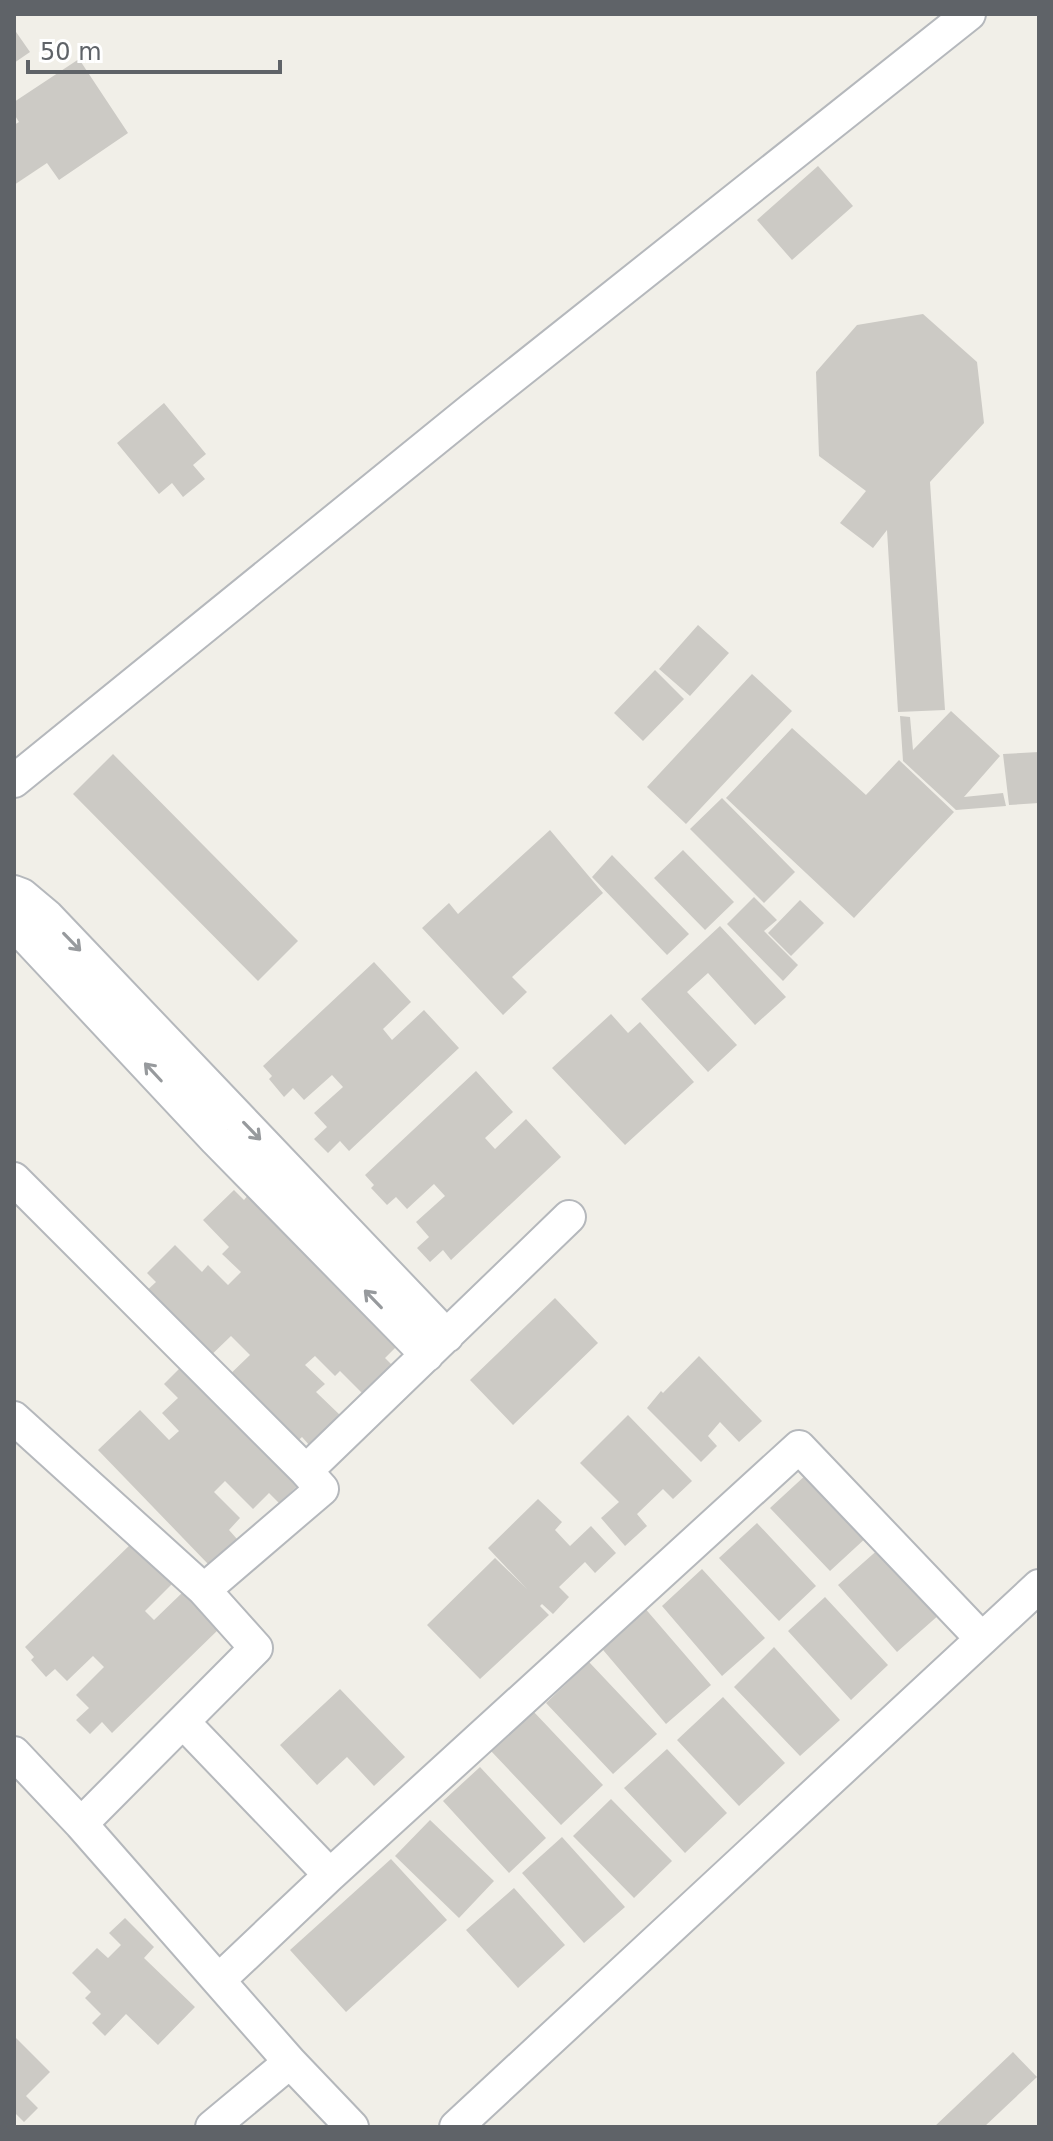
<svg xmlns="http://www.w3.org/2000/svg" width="1053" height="2141" viewBox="0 0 1053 2141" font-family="'DejaVu Sans',sans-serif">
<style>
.building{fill:#cccac5}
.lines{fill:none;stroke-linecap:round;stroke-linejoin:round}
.street-casing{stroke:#b5b8bc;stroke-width:36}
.street{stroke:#fff;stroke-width:32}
.oneway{stroke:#979a9d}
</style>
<rect width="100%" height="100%" fill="#f1efe8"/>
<path class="building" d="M14,29l16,23 -16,11z
M79,59l49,74 -69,47 -12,-17 -33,22v-60l5,-3 -5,-8v-12z
M818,166l35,40 -61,54 -35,-40z
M923,314l54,48 7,61 -54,59 15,228 -47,2 -11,-182 -14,18 -33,-25 26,-32 -47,-35 -3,-84 41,-47z
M164,403l42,51 -13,11 12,14 -22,18 -11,-14 -13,11 -42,-51z
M698,625l31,28 -39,43 -31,-27z
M655,670l29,29 -41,42 -29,-28z
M752,674l40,37 -106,113 -39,-37z
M951,711l49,45 -36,41 39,-4 3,13 -50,4 -53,-49 -3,-45 10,1 3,33z
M792,728l74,67 33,-35 55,52 -100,106 -128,-120z
M1039,752v51l-30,2 -6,-51z
M113,754l185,187 -40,40 -185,-187z
M722,798l73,74 -31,31 -74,-74z
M550,830l53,63 -91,84 15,15 -24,23 -81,-87 27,-25 9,11z
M683,850l51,52 -29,28 -51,-52z
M612,855l77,79 -22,21 -75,-78z
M754,897l23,23 -13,11 34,34 -15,16 -56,-57z
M800,900l24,23 -33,33 -23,-23z
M720,926l66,71 -31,28 -47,-52 -21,19 50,53 -29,27 -67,-73z
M374,962l37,40 -28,27 9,11 32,-30 35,38 -110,103 -9,-10 -12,12 -14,-14 13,-12 -13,-14 29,-26 -11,-12 -28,25 -11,-12 -9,9 -15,-18 3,-3 -9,-10z
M611,1014l17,19 12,-11 54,60 -69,63 -73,-77z
M476,1071l37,41 -28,26 10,11 31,-30 35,38 -110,103 -8,-10 -13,12 -13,-14 12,-11 -13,-15 29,-26 -11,-12 -27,25 -11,-12 -9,8 -16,-17 3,-3 -9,-10z
M234,1190l10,10 5,-6 150,150 -14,14 8,8 -29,29 -24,-24 -5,5 -20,-20 -10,9 20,19 -9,8 25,24 -31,30 -8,-9 -15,14 -64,-70 27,-26 -19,-19 -27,26 -63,-66 15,-14 -9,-9 28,-28 27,27 6,-7 20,20 13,-13 -19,-18 7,-7 -26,-27z
M555,1298l43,45 -85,82 -43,-45z
M699,1356l63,65 -23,21 -19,-20 -12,14 9,10 -16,16 -54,-54 14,-17 2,2z
M188,1360l115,121 -24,22 -10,-10 -16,16 -28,-28 -11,11 26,26 -11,12 8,9 -28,26 -111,-115 42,-40 29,30 10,-9 -17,-18 16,-15 -14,-14z
M628,1415l64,66 -19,18 -10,-10 -26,25 10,12 -22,20 -24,-28 18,-16 -39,-39z
M808,1473l60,63 -38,35 -60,-63z
M538,1499l24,23 -7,8 15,16 21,-20 25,27 -21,20 -10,-11 -26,25 10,10 -16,17 -11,-10 -2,2 9,9 -69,64 -53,-54 68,-67 32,31 -39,-41z
M757,1523l59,63 -37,35 -60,-63z
M134,1541l34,20 -10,9 14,14 -27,27 9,9 29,-28 37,36 -108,105 -10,-11 -12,12 -14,-14 13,-12 -13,-13 28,-28 -11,-11 -26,25 -12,-12 -9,8 -15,-17 3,-3 -9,-10z
M881,1547l59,67 -43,38 -59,-67z
M702,1569l63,69 -43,38 -60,-70z
M825,1597l63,68 -37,35 -63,-69z
M643,1606l68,79 -45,39 -68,-80z
M774,1647l66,73 -40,36 -66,-69z
M589,1662l68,72 -44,40 -67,-71z
M340,1689l65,68 -31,29 -27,-29 -30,28 -37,-40z
M723,1697l62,66 -46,43 -62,-66z
M533,1711l70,74 -42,40 -70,-74z
M667,1749l60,64 -42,40 -61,-65z
M480,1767l66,71 -37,35 -66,-72z
M611,1799l61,62 -38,37 -61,-62z
M430,1820l64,61 -35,37 -64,-62z
M562,1837l63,70 -41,36 -62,-70z
M391,1859l56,61 -101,92 -56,-62z
M514,1888l51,57 -47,43 -52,-58z
M125,1918l29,29 -10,11 51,49 -37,38 -32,-31 -21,22 -13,-13 9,-9 -16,-16 6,-6 -19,-19 25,-25 11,10 13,-13 -12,-12z
M14,2036l36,36 -24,24 12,12 -14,14 -10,-10z
M1013,2052l24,25 -53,50h-50z"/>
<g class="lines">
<defs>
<path id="street" d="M14,781l457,-371 498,-396
M14,892l8,3 25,21 400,420
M14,924l202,216 211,215
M14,1179l292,292
M14,1418l190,172
M184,1723l146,152 -111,105
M14,1753l67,71 209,238 -78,65
M81,1824l175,-176 -52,-58 118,-101 -16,-18 263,-254
M330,1875l469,-428 183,192
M290,2062l62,65
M456,2127l583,-541"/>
</defs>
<use href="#street" class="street-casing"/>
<use href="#street" class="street"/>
</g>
<defs><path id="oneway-shaft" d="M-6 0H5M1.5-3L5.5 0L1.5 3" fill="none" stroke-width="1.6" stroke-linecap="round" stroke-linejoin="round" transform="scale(2)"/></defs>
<g class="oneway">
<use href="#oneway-shaft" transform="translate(72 942) rotate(46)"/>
<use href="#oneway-shaft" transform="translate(153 1072) rotate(-133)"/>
<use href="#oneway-shaft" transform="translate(252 1131) rotate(46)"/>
<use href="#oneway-shaft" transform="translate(373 1299) rotate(-134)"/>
</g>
<rect width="1053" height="2141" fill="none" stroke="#5f6368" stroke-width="32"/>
<path d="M28 60v12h252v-12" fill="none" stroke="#5f6368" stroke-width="4"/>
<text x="40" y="60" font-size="24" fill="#5f6368" stroke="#ffffff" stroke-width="6" paint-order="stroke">50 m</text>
</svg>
